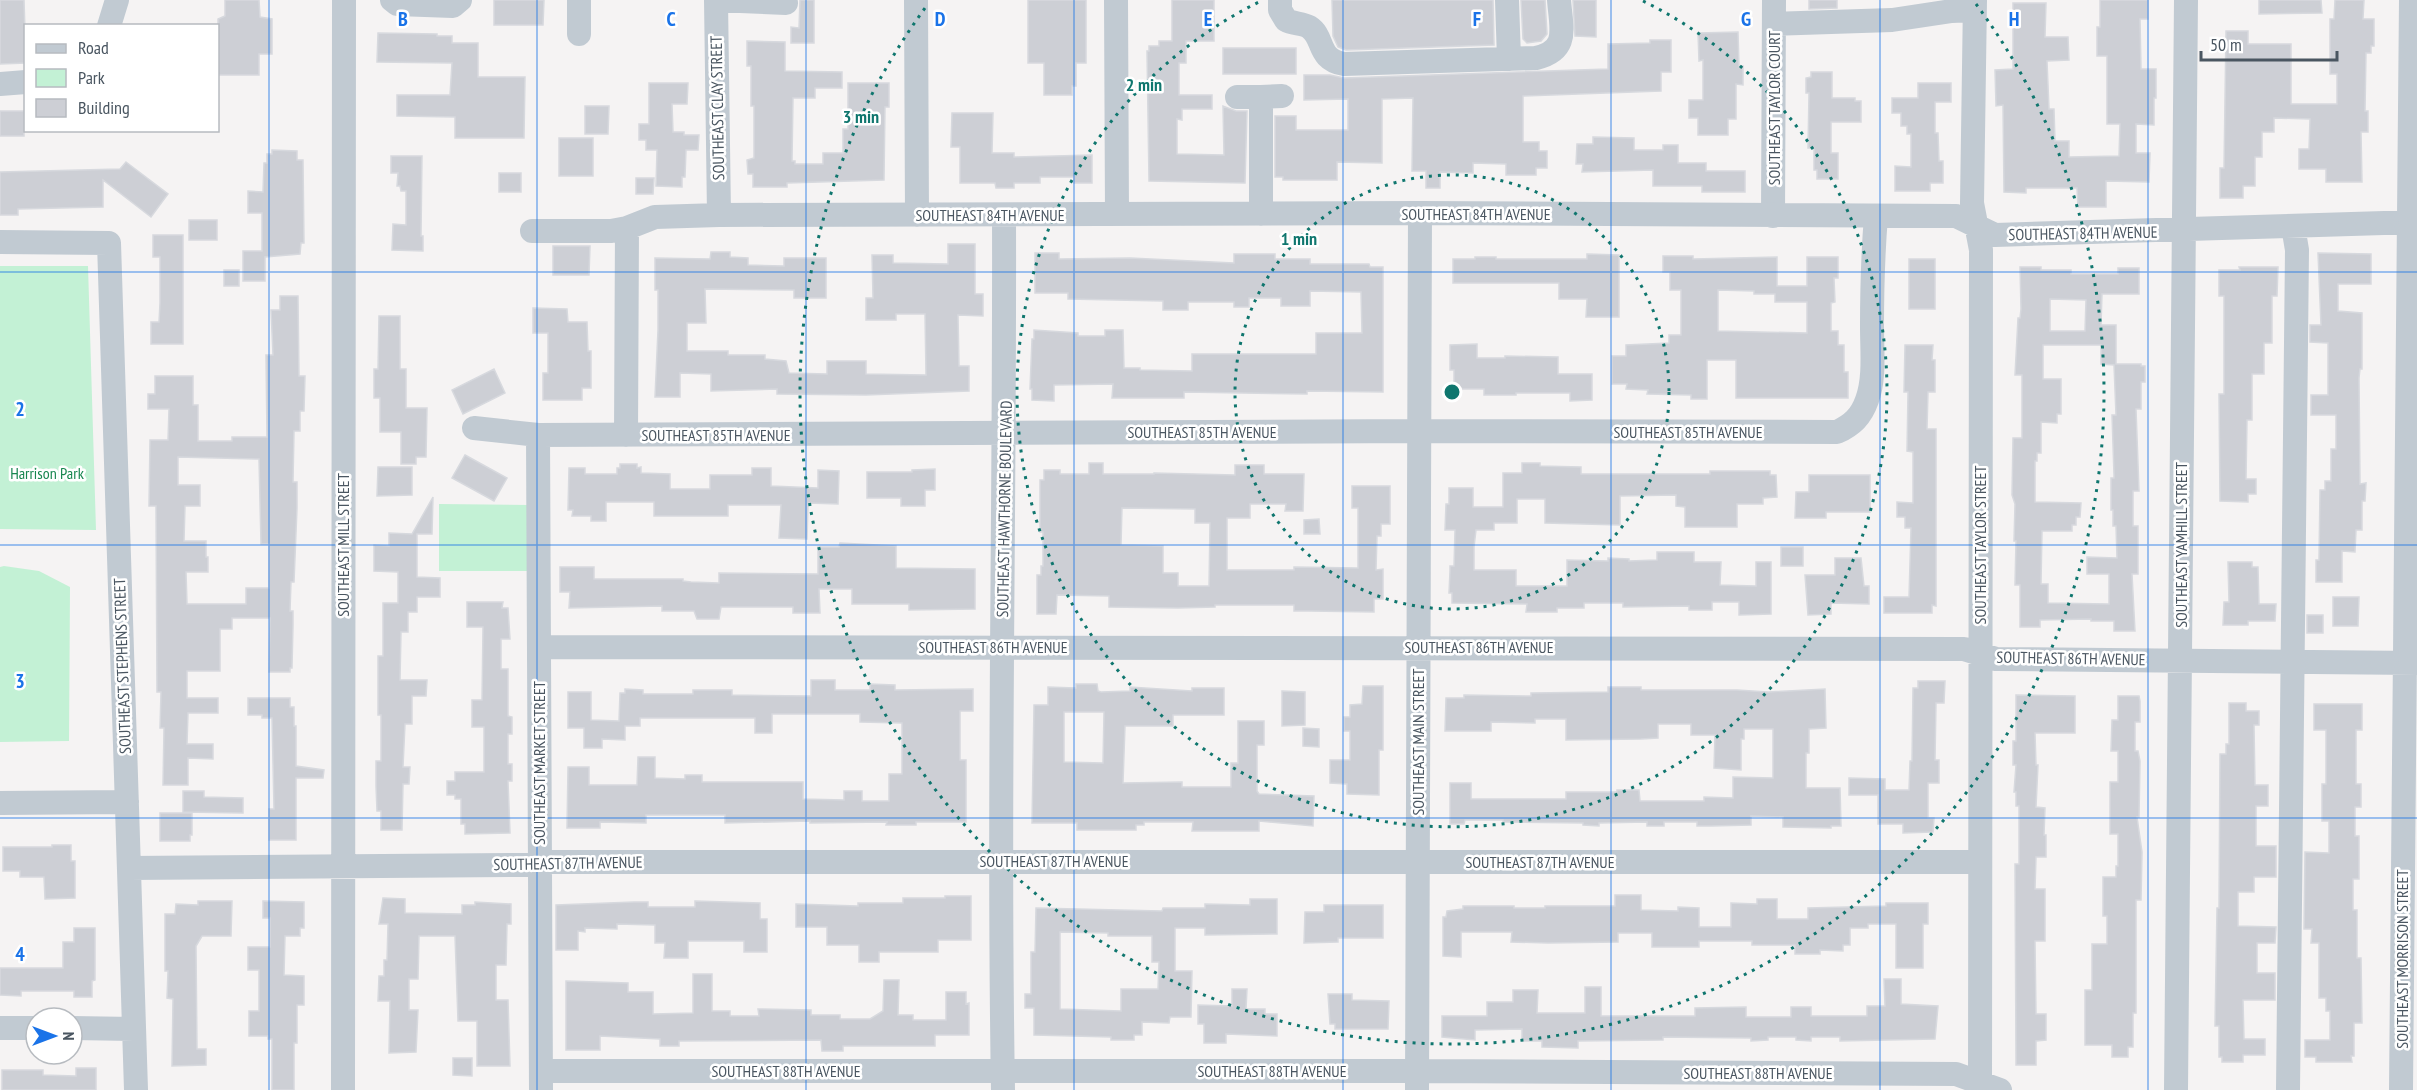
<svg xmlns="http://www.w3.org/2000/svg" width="2417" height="1090" viewBox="0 0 2417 1090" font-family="'PT Sans Narrow',sans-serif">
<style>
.green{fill:#c3f1d5}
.building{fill:#cdcfd5;stroke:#d7d9de;stroke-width:1.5;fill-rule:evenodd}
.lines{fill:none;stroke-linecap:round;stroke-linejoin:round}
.minor{stroke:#c1cad2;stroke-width:24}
.grid{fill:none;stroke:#1a73e8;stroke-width:1.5;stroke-opacity:0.55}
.ring{fill:none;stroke:#0f766e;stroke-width:3;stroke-dasharray:3 6}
.labels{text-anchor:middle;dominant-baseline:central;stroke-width:5;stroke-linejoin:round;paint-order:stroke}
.street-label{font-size:16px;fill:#4a5661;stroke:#fff}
.park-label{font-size:16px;fill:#17864f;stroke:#fff}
.grid-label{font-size:20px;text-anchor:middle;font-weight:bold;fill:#1a73e8;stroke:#fff;stroke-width:5;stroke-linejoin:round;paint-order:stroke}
.centre{fill:#0f766e;stroke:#fff;stroke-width:3}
.ring-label{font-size:18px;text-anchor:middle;font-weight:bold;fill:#0f766e;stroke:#fff;stroke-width:5;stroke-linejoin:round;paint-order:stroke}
</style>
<rect width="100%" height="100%" fill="#f5f3f3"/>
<path class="green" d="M0,266h88l8,264 -96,-1z
M439,504l90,1 -1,66h-89z
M4,566l35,5 31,16 -1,154 -69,1v-175z"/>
<path class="building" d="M0,0h24l2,63 -26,1z
M225,0h34l1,17 12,2v35h-13v21h-41v-56l7,-3z
M494,0h50l-1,25h-49z
M800,0h14v43h-23v-16l8,1z
M1028,0h58v63h-10v23h-4v9h-28v-32h-16z
M1172,0h42v41h-28v22h-7v32h33v14h-30v11l-5,-1v35l47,1 -1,-49 13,5h11l-2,72 -96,-2 -2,-130h2v-5h10v-5h13z
M1332,0h161l1,45 -148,5 -8,-3 -5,-11z
M1521,0h24l2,34 -6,7 -14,2 -4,-4z
M1573,0h23v37l-21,-1z
M1809,0h28v8l-28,1z
M2100,0h48v19h-8l1,50h15v29h-2v27l-18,-1v29h14l-1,29 -43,-1v26h-28l-1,-19h-51v5l-22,-1 -1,-87 -7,1 -1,-36 18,-1v-66h33l-1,34h23l1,23 -22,1 2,48h5l1,32h14v16l50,-1 1,-32h-13v-68h-10v-29h3z
M2259,0h62l1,13 -63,1z
M2335,0h29l-1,19h11v27h-3v7h-5l-1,58h3v21h-7l1,50h-36v-13h-27v-20h10l1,-30 -36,-1v14h-12v25h-7v29h-12v12h-23v-30h4l2,-137h22v13h43v60h46v-30h-7v-55h4z
M1738,32l1,34h4v19l-7,-1v35h-8v16h-30v-17h-9v-18h14v-40l-4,1 -1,-28z
M378,33l59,1v2h15v7h26v34h47l-1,61h-69v-21l-58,-1v-21h53l2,-32 -75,-1z
M1650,40h21v32h-10v19l-138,5v46h16v9h8v17h-11v7h-30v-11l-33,-1v10l-33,-1v16h-14v-17h-14l1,-73 -31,1v64l-45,-1v18h-54v-3h-8v-61h21v14h52v-31l-44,1v-25h26l14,3 264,-9v-25l42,-1z
M747,41l38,1v29l57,1v16h-27v10h-22l-1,63h3v3h28v-11h20v-24h5v-46h41v24h-4l-1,73 -97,3v4h-34v-13h-5l-1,-14 7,-2v-52h-3v-40h-4z
M1223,48h73v26h-73z
M1811,72h21v26h23v3h6v21h-30v31h7v26h-21v-9h-3v-22h-6l1,-55h-3v-15l5,-1z
M649,83h39l-1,21h-15l1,28h11v3h15l-1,15h-12l-1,27h-3v10l-26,-1 1,-36h-11v-10h-7v-16h10z
M1918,83h33v19h-16v31h3l1,28h4v22h-13v8h-35v-25l16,1v-33h-4v-8h-6v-13h-9v-15h26z
M585,106h24l-1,28h-23z
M0,111h24v25h-24z
M952,113h41l-1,40h22v4l78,-2v28h-18v-6h-34v6h-26v5h-18l-1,-5h-35v-36h-9z
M1593,137l41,1v12h29v-5h15v18h28v8h39v21h-43v-6h-49v-16l-71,2 1,-8h-7l1,-20h16z
M559,138h34v38h-34z
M272,150l25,1v9h6l1,83h-3l-1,11 -35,3v24h-22v-30h19v-38h-14v-22l15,1 1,-29h3v-9h5z
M391,156h31l-1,80h2v15l-31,-1 1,-26 13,1v-34h-5l-1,-5h-3l1,-13h-7z
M126,162l42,32 -17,23 -48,-37v27l-85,2v6h-18v-43l120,-3z
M499,173h22v19h-22z
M636,178h18l-1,16h-17z
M189,220h28v20h-28z
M153,235h30v109h-32v-22h8l1,-19v-46h-7z
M948,244h27v50h8v22l-25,-1 1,51h10v25l-103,4 -89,-1v-5l-66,2v-17l-31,-1v24h-25l3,-67v-40h-3v-32l55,1 1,-7h19v5l18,1v7l36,1v-8h42v40h-32v-8l-89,-1 1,34h-19v28h41v4h37v4l21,2 3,12 38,1v-13h39v13l60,1 -1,-61h-29v6h-30v-22h7l-1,-43h21v8l55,1z
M553,246h37l-1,29h-36z
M1035,253h24v6l71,-1 104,5v-9h41v5h35v5h59l1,3h13v125l-76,-1v3l-123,-2v6h-72l1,-14 -59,1v16l-22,-1v-11h-2l2,-50h2v-9l44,3v3h27v-6h18l1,38h16v2l52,1v-17h124v-21h46l-1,-41 -51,-1v15h-29v-8h-32v9h-15v-5h-46v8h-25v-9l-95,-2v-6h-33z
M2318,253l53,1v30h-33v27l24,2v56h-2l-1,9 1,106 6,-1 -1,18h-3v29h-6l-1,22 -13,-1v31h-26v-22h3l1,-70h5v-9h6v-32h5v-34h-25v-20h17v-52l-18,-1v-17h11z
M1587,254l32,1v62h-33l1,-18h-28v-16h-106v-24h22v-2h21v2h91z
M1663,256h30v3l84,-2v29h30v-29h31v21h-4l1,24 -4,1v28h7v14h6v27h4v26h-112v-38h-29v39h-16v-4l-44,-1 1,-4 -22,-1 1,-5h-15v-28h14v-11l43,-2v-8h12v-45h-11v-18h-7zM1718,290l36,1v3h21v8h32v31l-89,-2z
M1909,259h26v50h-26z
M2020,267h21v3h30v4h47v-6h21v26h-37l-1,31h15v39h25v2h4v16h-4v27h-5l3,82h-6v35h5v48h-6l3,57h-21v-10h-23v-2l-51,1v7h-20v-42h-5l1,-44h-2l1,-37 -3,-9 1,-57h9v-63h-7l3,-57h2l1,-9zM2050,299l36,1 -1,31h-35zM2043,345h58v19l13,1 2,50h-4l2,60v3h-3v32h2v16h3l1,32 -30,-1v17h22v30l-61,-1v-19h-7l1,-53h30v-6h4v-8h4l1,-14 -46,-1v-41h2v-8h4v-31l16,1v-9h4v-35h-18z
M2239,267h39l-1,29h-5v47h-8v31h-12v46h-5l-1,59h10v15h-8v8l-28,-1 -1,-107h5v-98h-5v-26h21z
M224,270h15v16h-15z
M280,296h18l1,80h6l-1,35h-4v20h-6l-1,51h4v26l-3,74h-3l-1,29h3v14l-1,43h-2v4h-21l1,-54h-38v11h-12v42h-33v27h31v15h-30l-1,31h26v15l-25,-1v27h-25l1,-57h-4l1,-36h-4l-1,-186h-7l1,-66h18l1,-31h-21v-15h7v-18h38v29h5v36h34v-4h35l-1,-82h7l-2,-45h9zM178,457l81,2 2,85h8v44h-23v16h-59l-1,-32h22v-15h-2v-16h-22l1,-35h15v-21h-22z
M533,308l34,1 1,13h19l1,29h3v37h-9v12h-39v-27h5v-40h-15z
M379,316h21v53h6v39h21l-1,49h-10v7h-15v-32h-21v-34h-6v-29h4z
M1477,344v14h28v-2l53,1v17h34v26l-22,1v-8h-54v2h-32v-6h-30v-19h-4v-25z
M1905,345h28l-1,15h3v32h-7l-1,37h9v177l-4,-1v8h-48v-16h25l2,-69h-6v-11h-8v-15l16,1v-51l-6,-1 1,-59h-4z
M494,369l11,24 -42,21 -11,-24z
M465,455l42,23 -13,23 -42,-23z
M1089,463h14v11h51v-1l81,2v-10h29v9h40l-1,37h-18l1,-7h-36v14h-23v52h67v-3l64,1v-60h-6v-22h38v38h-9v12h-4l-1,34 7,-1v30h-9v13l-65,-1h-15v-6h-79v2l-37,1 -69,-1v-11l-52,-1 -1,19h-19v-39h4v-9h2v-34h-3v-52h4v-10h16v4h29zM1122,508l73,1v14h15l-1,63h-31v-13h-15v-27l-42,-1z
M1522,463h18v3l41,1v7h129v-3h60v4h6l1,22 -14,1v6h-26v23h-52v-20l-9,-1v-11l-56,1v29l-75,-2v-24h-28v24h-23v7h-18l-2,17v23h42v16h51v-26l41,1v-3l21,1v2l28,-1v-8h37v10h27l-1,23 36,1v-24h15v52l-32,1v-13h-27v8h-23v-4l-66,1v-4h-39v5h-27v4h-31l1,-8 -75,-1v-10h-3l1,-22v-5h4l1,-36h-10l1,-26h3v-16h24v19h30v-34h19z
M620,464h17v4l4,-1v6l29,1v15h40v-14h42v-7h19v18l47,2v-18l21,1 -1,33 -30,-1 -1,36 -28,-1 2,-33h-53v11h-74v-14h-48v19h-15v-5h-19l1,-6h-5l1,-42h16v6h32v-6h3z
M378,467h34v28l-35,1z
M935,469v21h-10v16h-24v-8h-34v-26h45v-2z
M1809,475h61v37h-44v6h-31l1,-26h13z
M433,497l-1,37h-15v43l23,1v19h-23v15h-9v20h-7l-1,48h27l-1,16h-14v28h-7l-2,43h7l-1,17h-6l-1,46h-21v-19h-4l-1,-25v-25h5v-46h-3v-59h5v-53h15v-31l-24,-1v-26l15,1v-13l23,1z
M1319,519l1,15h-16v-14z
M840,543l56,3v22l79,1v40l-66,1v-6h-57v-15h-33l1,24h-27v-6h-72l-2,12h-22l-3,-8h-32v-5l-93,2 1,-16h-10v-25h34v12h89v2l8,1 28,1v-10l99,1v-27h21z
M1781,547h22v19h-22z
M1835,558h26l3,28h5v18l-38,-1v11l-23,1 -3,-40h30z
M2228,562h24v5h6l1,37h17l-1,17h-27v4h-25l1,-23h5z
M2333,597h26l-1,29h-25z
M467,602h36l-1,6h6l2,31h-9v30h7v47l4,1v17h-4v30h4v17h-4l2,52 -45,1v-10h-4v-25h-6v-4h-8v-14h8v-9h29v-45h-12v-27h10l1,-73h-16z
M2307,615h16v18h-16z
M811,680h24v10h35v-6l25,1v5l78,-1v22h-13v49h6v62h-50v3h-30l1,-3 -77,1v-2l-85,2v-8h-79v8l-46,-1v6h-33l1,-61h21v18h48l1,-28h17v21l30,1v-4h17v7h101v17l41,1v-9h18v10h27v-27h13v-51l-42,-1v-8h-88v19h-17v-15h-115v8h-15v14l-23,-1v9h-18v-20h-16v-36h23v28l28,1 1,-28h5v-4l18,1v4h50v-4h39v5l79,1z
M1918,681h27l-1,22h-8l-1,57h4v23h-11v35h6l-1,14 -30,1v-9h-25v-29h-29v-17l36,1v11h24l1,-29h2l1,-73h5z
M1076,684h21l1,7 3,1 29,-1v-4l62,4v-3h32v27h-51v11h-48l-2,57 59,-1v5h49v-24h7v-42h26v24h-7v46l2,3 55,2 -1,30 -54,-5v10h-67l1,-9h-49v3h-8v5h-59v-7h-45l2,-118h14v-18l28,1zM1064,712h40l-1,51 -39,-1z
M1363,686h20v64h-4v45l-32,-1v-10l-17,-1v-23h20v-29h-6v-14h6v-12l12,-1z
M1608,687h33v3h96l31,2 57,-3 1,39 -17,1v24h-3v35h34l1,38h-10v2l-48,-1v-10l-32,-1v9l-40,1h-14v-4h-33v4h-17v-4l-48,1v3l-16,-1v-2l-80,-1v-2h-38l-1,4h-14v-41h21v16h95v-7h51v-2h22l1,11h64v-4l29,1v-21l40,1v-49h-29v10h-3v31l-27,-2 1,-33h-24v-11h-33v14l-17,1 -75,1v-21h-31v4l-44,-1v9h-46l1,-33h18v-3l67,1v-3l77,-1z
M1282,691l23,1v33l-23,1z
M2016,695l59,1v37h-40l1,32h2l-2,42 9,1 -1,27h2v22h-10l-1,32h10v52h-10l1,73h10v26l-10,1v24h-20v-6l-1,-195h4v-58h-3v-14h-2l2,-27h-3v-24h3z
M2118,696h21l1,5v21h-5v29h3l2,10 -1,56h-2l5,35 -1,48h-5v113h-3v34h-5v10h-16v-12h-27v-55h7v-46h15v-28h-4v-39h13v-11h2v-32h-8v-52h8v-31h-7l1,-31h6z
M248,698h42v9h4v19h2v40l28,4 -1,8h-27v62h-27v-31h5l-2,-91h-10v-3h-14z
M2229,703h17v8h13v14h-5l1,60h13v21h-12v40h20v31h-22v15h-16v34l38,1 -1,16h-18v30h18v27h-32l1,39h21v16h-22v7h-21v-5h-3v-31h-4l2,-118h2l1,-154h6v-10h3z
M2314,704h48v26h-6v54h5v23h-6v29h4v43h-6v31h4v48h4l1,65h-8v33h-3l1,6h-36v-5h-11v-17h25v-29h-4v-13h-7v-55h-8l1,-14h-8l1,-77 24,1v-32h-7v-37h4v-54h-12z
M1303,728l16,1v18l-16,-1z
M183,791h21v6l39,1v15l-60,-1z
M160,813h32v22h-2v6h-30z
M52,845h19v16h4v37l-30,1 -1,-22h-24v-6h-17v-24h49z
M1615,895h26v15l37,1v-4l21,1v19h32v-24l26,1v-5h20v20h31v-11l78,-2v-3h42v21h-5v44h-27v-44h-28v4h-18v17h-7v6l-23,-1v4h-25v-9h-43v-4h-53v6h-47v-14h-34v9l-70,1 -37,-1 1,-10h-51v25l-18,-1v-39h3l1,-6 16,-2v-3h51v2h31v-2h70z
M945,896h26v44h-33v12h-59v10h-20v-17h-32v-18h-31v-23l62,2v-3h45v-5h42z
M383,898l22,1v14l57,1v-9h13v-3l36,2v20h-4l-1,41h-10v35h12l2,66h-33v-45h-19l-3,-85h-36l-1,43h-9v31h9l-2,42 -27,1 1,-52h-12l1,-25h5v-16h3l1,-36h-9z
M1250,899h27v35l-72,1v-7h-30v43h17l-1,46h-21l-1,6 -27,-1v13h-8v5h-23v-3l-77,-2v-27h-9v-14h6v-42h4l1,-44 126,3 1,-3h42v-4l45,1zM1060,932l48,1v3h44v26h7l-1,27h-37v22l-61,-2z
M198,901h34l-1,35h-29l-6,10 1,103h9v16l-34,1 1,-67 -6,-1 1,-27h-3v-57h10l1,-10 22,1z
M263,901l41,1v26h-4v8h-15l-1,39 20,1v29h-7v38h-3v47h-22v-51h-4v-3h-19v-25h10v-41h-11v-23h22v-29h-7z
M695,901l65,2v16h7v33h-23v-11h-56v17h-24l1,-15h-10v-18l-38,-1v5l-32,-1v4l-7,-1v19h-22v-45l78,-3h14v5h47z
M1324,905h59v33h-45v4l-34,1 1,-31h19z
M74,928h21v52l-3,1v16h-18v-6h-53v5l-21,-1v-27h63v-26h11z
M693,974h19v37h18v5h29l-1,-7 53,1v5h29v4h30l13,-8 1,-31h15l-1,35h15v5h33v-28h20v12l3,-1v32h-34v11h-92v5h-21l-1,-11 -142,1v5h-19v-7l-60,-3v14h-34v-69l62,2v9h25v22l40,-1z
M1884,979h17v25l37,2 -3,33 -95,2v-4h-29v4l-15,-1v-3h-28v3l-17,1v-3l-88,-1v3l-85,1v7l-36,-1v-6h-20v-12l-47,1v10l-33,-3v-21h45v-14h26v-12h25l-1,23h48v-26h16v29h94v-8l51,-1v10h45v-10h20v9h56v-10h18z
M1232,989h15l-1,20h19v5h12v22l-51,-2v9h-22v-19h-6v-19l34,1z
M1328,994h24v6l37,1 -1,28h-53v-5h-5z
M453,1058h19v18l-19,-1z
M76,1068h20v22h-94v-20h41v5l33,1z"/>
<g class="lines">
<path class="minor" d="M392,0l5,4 56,2 7,-6
M579,0v34
M716,0l3,215
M716,0l70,3
M916,0l1,215
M1116,0l1,214
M1280,0v10l6,10c7,4 16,3 23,7 16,10 7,32 35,37l192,-6c34,-8 25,-30 23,-58
M1507,0l2,59
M1975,0l-3,203 9,47 -1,840
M1774,24l118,-4 60,-9 22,-1
M109,26l8,-26
M0,84l26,-2
M1237,97h24
M1261,214v-117l21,-1
M1773,216l1,-216
M532,231h79l16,-3 28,-11 64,-2 701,-2 536,3 39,19 422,-13
M0,242l109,1 27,847
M474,428l64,7 880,-4 419,1c15,-7 24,-15 30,-32 8,-22 5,-49 5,-73 0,-37 1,-74 4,-111
M538,435l3,655
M626,435l1,-207
M539,647l1425,2 32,10 421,4
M0,803l127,-1
M129,868l395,-3 27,-3h1429
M0,1028h36
M72,1028l62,1
M541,1071h876l539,3 44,16
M343,1090l1,-1090
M1003,1090c-5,-292 2,-583 1,-875
M1417,1090l3,-877
M2176,1090l10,-1090
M2288,1090l9,-840 -4,-24
M2401,1090l10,-1090"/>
</g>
<path class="grid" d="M269,0v1090M537,0v1090M806,0v1090M1074,0v1090M1343,0v1090M1611,0v1090M1880,0v1090M2148,0v1090M0,272h2417M0,545h2417M0,818h2417"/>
<g class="ring">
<circle cx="1452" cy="392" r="217"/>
<path d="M1643 1A435 435 0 1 1 1261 1"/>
<path d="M1976 4A652 652 0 1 1 928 4"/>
</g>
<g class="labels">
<g class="street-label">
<text transform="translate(717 108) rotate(-91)">SOUTHEAST CLAY STREET</text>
<text transform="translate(1774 108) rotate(-90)">SOUTHEAST TAYLOR COURT</text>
<text x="1476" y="214">SOUTHEAST 84TH AVENUE</text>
<text x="990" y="215">SOUTHEAST 84TH AVENUE</text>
<text transform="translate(2083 233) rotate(-1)">SOUTHEAST 84TH AVENUE</text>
<text x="1202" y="432">SOUTHEAST 85TH AVENUE</text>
<text x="1688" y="432">SOUTHEAST 85TH AVENUE</text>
<text x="716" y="435">SOUTHEAST 85TH AVENUE</text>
<text transform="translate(1004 509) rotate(-89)">SOUTHEAST HAWTHORNE BOULEVARD</text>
<text transform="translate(343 545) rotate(-90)">SOUTHEAST MILL STREET</text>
<text transform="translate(1980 545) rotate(-90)">SOUTHEAST TAYLOR STREET</text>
<text transform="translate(2181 545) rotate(-90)">SOUTHEAST YAMHILL STREET</text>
<text x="993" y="647">SOUTHEAST 86TH AVENUE</text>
<text x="1479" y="647">SOUTHEAST 86TH AVENUE</text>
<text transform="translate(2071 658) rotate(1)">SOUTHEAST 86TH AVENUE</text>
<text transform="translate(122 666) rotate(-92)">SOUTHEAST STEPHENS STREET</text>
<text transform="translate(1418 742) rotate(-90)">SOUTHEAST MAIN STREET</text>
<text transform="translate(539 763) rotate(-90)">SOUTHEAST MARKET STREET</text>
<text x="1054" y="861">SOUTHEAST 87TH AVENUE</text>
<text x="1540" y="862">SOUTHEAST 87TH AVENUE</text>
<text transform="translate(568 863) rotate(-1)">SOUTHEAST 87TH AVENUE</text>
<text transform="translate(2402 959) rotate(-90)">SOUTHEAST MORRISON STREET</text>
<text x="786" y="1071">SOUTHEAST 88TH AVENUE</text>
<text x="1272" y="1071">SOUTHEAST 88TH AVENUE</text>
<text x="1758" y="1073">SOUTHEAST 88TH AVENUE</text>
</g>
<g class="park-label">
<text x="47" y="473">Harrison Park</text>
</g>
</g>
<g class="grid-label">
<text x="403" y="26">B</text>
<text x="671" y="26">C</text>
<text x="940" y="26">D</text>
<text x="1208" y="26">E</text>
<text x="1477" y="26">F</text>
<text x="1746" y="26">G</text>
<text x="2014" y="26">H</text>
<text x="20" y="416">2</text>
<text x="20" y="688">3</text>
<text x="20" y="961">4</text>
</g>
<circle cx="1452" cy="392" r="9" class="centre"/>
<g class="ring-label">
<text x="1144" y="91">2 min</text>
<text x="861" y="123">3 min</text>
<text x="1299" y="245">1 min</text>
</g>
<rect x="24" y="24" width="195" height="108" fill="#ffffff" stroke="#b7bbc0" stroke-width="1.5"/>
<rect x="36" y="44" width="30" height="9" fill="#c1cad2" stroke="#b7bbc0" stroke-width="1.5"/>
<text x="78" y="54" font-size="18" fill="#4a5661">Road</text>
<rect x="36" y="69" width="30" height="18" fill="#c3f1d5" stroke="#b7bbc0" stroke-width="1.5"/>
<text x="78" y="84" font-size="18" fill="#4a5661">Park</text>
<rect x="36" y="99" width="30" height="18" fill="#cdcfd5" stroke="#b7bbc0" stroke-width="1.5"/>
<text x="78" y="114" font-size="18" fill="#4a5661">Building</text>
<g transform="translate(54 1036) rotate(90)"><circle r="28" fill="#ffffff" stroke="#b7bbc0" stroke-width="1.5"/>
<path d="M0-4.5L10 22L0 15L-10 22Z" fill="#1a73e8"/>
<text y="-9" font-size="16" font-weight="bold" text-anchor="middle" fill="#4a5661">N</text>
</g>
<path d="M2201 51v9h136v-9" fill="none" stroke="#4a5661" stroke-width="3"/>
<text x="2210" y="51" font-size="18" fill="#4a5661" stroke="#ffffff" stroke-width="4.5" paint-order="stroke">50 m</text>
</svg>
